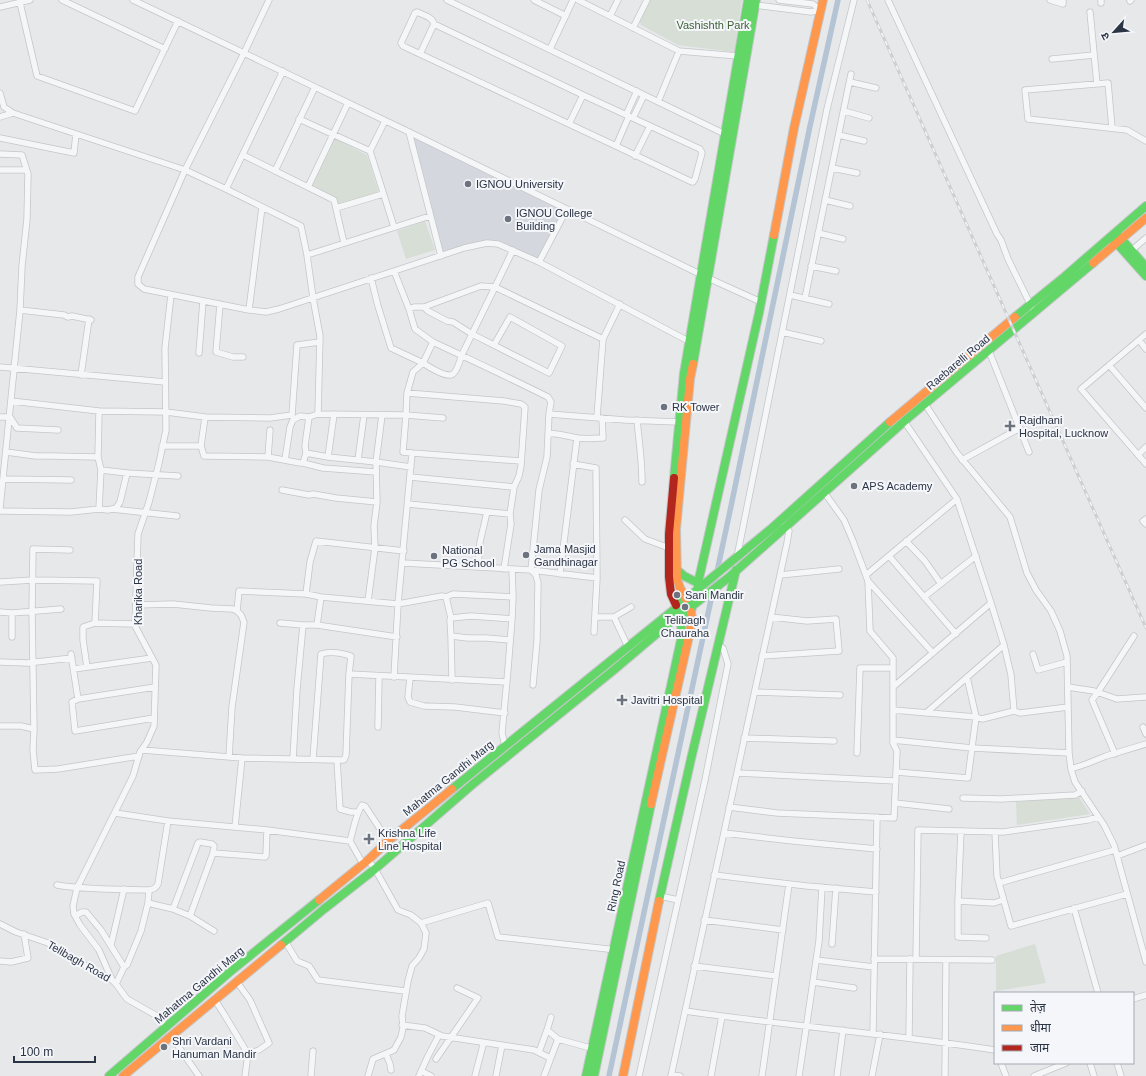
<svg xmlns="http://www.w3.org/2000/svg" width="1146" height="1076" viewBox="0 0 1146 1076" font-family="Helvetica,'Noto Sans Devanagari',sans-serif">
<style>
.built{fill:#d4d7dd}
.green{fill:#d6ded6}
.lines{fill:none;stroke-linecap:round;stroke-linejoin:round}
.canal{stroke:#b4c4d5;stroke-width:5.5}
.street-casing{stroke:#c4c6c8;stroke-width:7}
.fast-casing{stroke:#c4c6c8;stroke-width:10}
.slow-casing{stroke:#c4c6c8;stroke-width:10}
.jam-casing{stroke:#c4c6c8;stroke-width:10}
.street{stroke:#f5f6f7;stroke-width:5.5}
.fast{stroke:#63d668;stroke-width:8}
.slow{stroke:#ff974d;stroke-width:8}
.jam{stroke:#b3261e;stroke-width:8}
.rail-casing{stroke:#cecfd2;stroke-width:3}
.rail{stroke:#f4f6f9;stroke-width:1.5;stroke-dasharray:4.5;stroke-linecap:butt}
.poi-dot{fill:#6c737f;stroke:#f4f6f9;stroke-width:1.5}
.labels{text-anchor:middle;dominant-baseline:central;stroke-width:4;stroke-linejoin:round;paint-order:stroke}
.park-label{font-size:11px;fill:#3f6138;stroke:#f4f6f9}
.poi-label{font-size:11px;fill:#2b3445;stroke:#f4f6f9;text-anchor:start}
.street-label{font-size:11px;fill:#2b3445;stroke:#f4f6f9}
</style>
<rect width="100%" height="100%" fill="#e6e8ea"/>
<path class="built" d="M409,132l156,77 -26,52 -41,-18 -57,13z"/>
<path class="green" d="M649,0h93l-8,52 -56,-7 -37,-20 -2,-6z
M334,138l33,17 12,38 -42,13 -1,-8 -24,-13z
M425,221l10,29 -29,9 -9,-28z
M1079,797l11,17 -73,11 -1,-23z
M1035,944l11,39 -50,8v-35z"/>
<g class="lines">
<path class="canal" d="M609,1076l121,-565 80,-385 28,-126"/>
<defs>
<path id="street" d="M62,0l103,49
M133,0l276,132 299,146 53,24
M269,0l-25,53 -59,117 -47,107v7l6,5 105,21 17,2 13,-3 185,-61 23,-5 11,1 41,18 153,81
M447,0l280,135
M534,0l32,16
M578,0l101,51 59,5
M779,0l34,4 7,6
M888,0l109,234 4,6 7,19 24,49
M1050,0l13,4v-4
M1130,1l1,-1
M752,2l3,3 56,7 9,-2
M20,3l17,73 98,35 43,-90
M1101,3v-3
M0,7l30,-7
M1090,12l7,72
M610,16l8,-16
M633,28l14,-28
M550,49l23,-49
M420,54l14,-30
M1052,59l42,-4
M850,82l26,6
M0,93l4,14 9,6 172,57 41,19 75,37 6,29 6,43 7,38 -2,78 88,1 1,-22 6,-21 10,-9 -32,-15 -13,-42 -7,-28
M583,95l-14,29 -166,-78 -2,-3 14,-30 2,-1c6,3 16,5 17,12l149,71 117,54 2,4 -7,26 -2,3h-1l-76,-36
M658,102l21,-51
M844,111l25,7
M626,115l11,-24
M0,117l13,-4
M633,118l11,-23
M299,119l71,32 24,76
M569,124l47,22 13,-30
M1112,128l-4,-45 -83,7 3,29 99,11 19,11
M409,132l32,124
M839,135l25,6
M0,138l74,15 2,-19
M370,151l15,-30
M0,154l22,1 6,19 -1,45 -5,47 -2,44 -20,198
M243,155l91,45 10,43
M635,156l15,-30
M832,168l25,5
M0,170h26
M275,171l40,-84
M308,187l40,-84
M226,189l57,-118
M825,200l25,6
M336,208l47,-14
M818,233l25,6
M1132,250l14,-12
M307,255l123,-39
M539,262l28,-53
M811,266l25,5
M394,271l15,38 6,20 18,13
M790,295l39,9
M805,298l46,-224
M220,304l-4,48 17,5h10
M424,307l4,4 19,10 6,1 19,12 77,39 13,-27 -52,-29 -16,28
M409,309l5,-2h10l57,-21 14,1 18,-37
M20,310l44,5 4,2 4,-1 19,4
M249,310l13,-103
M782,332l39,9
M1146,334l-65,55 65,75
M603,339l17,-35
M1139,340l7,9
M989,351l40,101
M199,353l4,-52
M1109,365l37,43
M0,367l165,15
M81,375l8,-56
M407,393l97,8 17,3 4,3 -4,59 -2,10 -5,11 -4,27 1,10 -7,45
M11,401l88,10
M925,404l32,49 53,64 17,56 9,17 15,21 9,20 7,25 2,97 2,16 4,13 29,43 10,20 32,117
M382,415l-6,47 35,5
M0,417h10l7,11 41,2
M597,417l6,-78 -108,-52c-11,23 -23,46 -34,70 -1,4 -5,17 -10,18 -7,1 -22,-8 -28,-12l10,-21c38,18 77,36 115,55l3,5 -2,12 76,6 54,2
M637,420c2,21 5,41 5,62
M904,421l53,78 34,104 13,42 7,30 3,36 6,2 48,-6
M270,430l-2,27 32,6h3l20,5 53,4
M548,433c10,1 20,3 29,5 8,1 18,0 26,0l-1,-20
M162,446h39l4,-29
M201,446l3,10 64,1
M6,452l30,4h15l47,1
M306,453l22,4 48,5 1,40 -3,24 1,22 -7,53
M412,453l109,8
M1138,455l8,-8
M328,457l6,-43
M285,460l5,-33 3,-7 7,-4 9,1 9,-3
M358,460l6,-45
M962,460l58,-32
M303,463l3,-10 -1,-7 4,-29
M573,464l23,4 1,110 -3,54
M101,470l26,3 51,3
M410,477l104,10
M3,479l68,1
M282,490l27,5 4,-1 23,4 41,4
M408,504l102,10
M99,509l2,-39 -3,-13 1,-46 67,1 39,5 65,1 22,-3 5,-70 23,-3
M112,509l65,7
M0,511l71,1 28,-3 9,1 8,-2 4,-6 7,-29
M1146,519l-3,2 3,3
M625,520l20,19 24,9
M906,541l19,20 16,23
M889,556l67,78
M737,557l90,-448 27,-109
M403,563l128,7 66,8
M478,567l2,-25 7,-30
M560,574l17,-136
M780,575l59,-6
M866,575l91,-76
M868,581l65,72
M0,582l33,-2 64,1 -2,42
M306,594l4,-32 6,-21 88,10
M446,597l5,21 -1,2 1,16 1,44
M924,597l52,-41
M136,605l37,-1 38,4 22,1 4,2 4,4 3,7 -12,85 -3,50
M237,611l2,-20 67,3 15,3 77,7 44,-8 4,1 7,-3 60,3
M0,612l12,1 49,-4
M12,613v24
M595,617h19l14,30
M614,617l17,-10
M451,618l20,-2 41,3
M280,623l23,2h14l80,12
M317,625l4,-28
M451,636l17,2h18l24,2
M71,654l7,45 -6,3 3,29 79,-13
M1033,654l5,16 29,-8
M762,656l77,-5 -3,-32 -29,2 -36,-4
M0,662l27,1 45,-5
M87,667l-4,-27v-13l12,-4 40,1
M74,669l78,-11
M349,674l158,8
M394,677l4,-73 14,-151 -9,-1 3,-37 37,3
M410,678l-2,19 2,5 14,4 31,1 50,6
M533,685l4,-44 1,-58 -2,-8 -5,-5 8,-80 8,-33 2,-43
M893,687l98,-84
M1068,687l26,4 23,8 29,-2
M755,692l85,3
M78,699l77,-12
M893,710l83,7 6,2 32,-8
M926,713l78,-68
M0,726h21l13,3 -1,21 2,20 23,-1 81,-13
M378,727l1,-51
M1143,727l3,7
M34,729l-2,-118 1,-62 37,1
M744,738l90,3
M893,740l79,8 97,5
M505,746l-3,-13 6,-64 4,-50 1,-22 -1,-28
M142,750l100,8 95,2
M857,753l3,-85h33
M1115,754l-23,-54 6,-8 36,-56
M293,759l4,-70 6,-64
M313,759l8,-105c9,-3 21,-1 30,2l-2,18 -3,81 -2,5h-7l3,49 11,3h7
M1071,769l15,-5 20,-8 40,-12
M896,772l72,6 8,-61 -9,-40
M737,773l159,8
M963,798l38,1 74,-4 7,-4
M895,803l54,6
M729,807l48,6 117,5 3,-67 -4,-8v-85l-23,-27 -2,-50 -15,-40 -9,-21 -20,-28
M115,813l53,8 99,9 83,11c3,-10 6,-28 12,-36l3,1 23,35
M235,827l7,-69
M961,831l-3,70v36l28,1
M995,832l2,44 14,50 116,-32
M724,833l69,8 84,8
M350,841l13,23
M1117,856l29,-11
M368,860l7,9 23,41 13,5 10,8 5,10 -2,16 -5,9 -7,8 -4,15 -6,35 1,12 -2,9 -7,13 -21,9 -5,17
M714,875l93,11 69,6
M999,883l116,-33
M57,885c30,5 61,4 92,5 5,-1 7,-2 9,-6l10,-63
M660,896l18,4
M958,901l36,2 9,-3
M148,903l1,-13
M1074,908l24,85
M173,909l25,-66 2,-1 12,2 2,2 -1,7
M75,916l7,-4h4l15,18 23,37
M190,916l23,-63 52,4 1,-1 1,-26
M704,920l79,10
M421,923l67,-20 10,34 119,13
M0,924l16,8 32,11 50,30 14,7 4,4 11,15 30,17 9,11
M285,941l12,20 12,5 9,14 87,11
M832,944l4,-56
M111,945l13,-56
M874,959l118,1
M916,959l2,-129 85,2 85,-12 10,-3
M816,960l58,7
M0,961l11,1 17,-4 -4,-24
M694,966l82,10
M112,980l-13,-30 -19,-25 -6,-11 -1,-8 4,-18 56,-112 7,-24 7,-10 7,-16 2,-61 -21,-39 3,-92 11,-32 10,-39 7,-33 -1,-82 6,-53
M237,982l13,18 19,43 -10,7 -11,4
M813,982l41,6
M116,984l8,-17 3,-2 14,-34 7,-28 25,6 17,7 24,15
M1133,999l13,-4
M215,1000l9,14 24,40 -3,22
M685,1011c103,15 207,23 310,39
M402,1025l23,3 17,8 92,14 16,8
M873,1033l4,-216
M171,1036l28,40
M909,1037l1,-78
M558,1039l36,10
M539,1052l8,-22
M386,1054l4,10 1,6
M436,1059l42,-61 -21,-10
M1001,1063l5,13
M1090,1063l4,13
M1117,1063l4,13
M421,1071l10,5
M671,1075l9,1
M311,1076l2,-25
M419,1076l9,-20 11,-21
M475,1076l8,-31
M496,1076l6,-31
M544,1076l14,-37 -11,-9 4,-13
M639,1076l66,-296 23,-116 -5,-16 -5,-3
M671,1076l116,-533 2,-12 -5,-6
M711,1076l11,-60
M762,1076l27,-192
M799,1076l20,-135 3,-54
M837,1076l6,-46
M872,1076l8,-42
M945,1076l1,-116
M1034,1076l32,-13"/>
<path id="fast" d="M1117,234l29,33
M1113,239l33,37
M1015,317l48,-39 83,-72
M693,364l63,-364
M674,478l10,-105 64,-373
M676,569l8,7 14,7
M698,589v-6l61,-270 15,-78
M676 607a8 8 0 1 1 16 0a8 8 0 1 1-16 0Z
M686,599l86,-71 118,-106
M692,606l36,-28 180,-160 185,-155
M452,789l224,-181
M659,901l32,-142 45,-189
M281,945l43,-36 51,-40 98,-85 142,-115 65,-55
M109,1076l122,-105 88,-71
M586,1076l96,-441 -2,-21
M594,1076l57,-272"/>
<path id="slow" d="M774,235l20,-107 29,-128
M1093,263l53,-45
M890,422l125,-105
M686,599l-6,-11 -3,-9 -1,-50 14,-150 3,-15
M651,804l38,-168 3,-17 -1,-7
M319,900l49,-40 20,-19 64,-52
M123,1076l158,-131
M623,1076l36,-175"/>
<path id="jam" d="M674,478l-5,56v43l2,17 5,11"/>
</defs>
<use href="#street" class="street-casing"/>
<use href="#fast" class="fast-casing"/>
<use href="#slow" class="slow-casing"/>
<use href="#jam" class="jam-casing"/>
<use href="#street" class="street"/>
<use href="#fast" class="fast"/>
<use href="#slow" class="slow"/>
<use href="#jam" class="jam"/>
<defs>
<path id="rail" d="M867,0l279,628"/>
</defs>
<use href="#rail" class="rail-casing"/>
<use href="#rail" class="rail"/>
</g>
<g class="poi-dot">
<circle cx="468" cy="184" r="4"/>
<circle cx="508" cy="219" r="4"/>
<circle cx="664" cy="407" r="4"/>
<path d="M1008 420h4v4h4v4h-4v4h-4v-4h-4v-4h4z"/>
<circle cx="854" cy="486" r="4"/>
<circle cx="526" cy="555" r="4"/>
<circle cx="434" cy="556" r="4"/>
<circle cx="677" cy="595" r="4"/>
<circle cx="685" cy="607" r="4"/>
<path d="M620 694h4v4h4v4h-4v4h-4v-4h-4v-4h4z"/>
<path d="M367 833h4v4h4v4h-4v4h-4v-4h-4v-4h4z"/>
<circle cx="164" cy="1047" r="4"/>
</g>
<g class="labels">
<g class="park-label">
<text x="713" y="25">Vashishth Park</text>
</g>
<g class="poi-label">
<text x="476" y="184">IGNOU University</text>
<text x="516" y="213">IGNOU College<tspan x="516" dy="13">Building</tspan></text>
<text x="672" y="407">RK Tower</text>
<text x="1019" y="420">Rajdhani<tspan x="1019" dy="13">Hospital, Lucknow</tspan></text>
<text x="862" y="486">APS Academy</text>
<text x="534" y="549">Jama Masjid<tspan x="534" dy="13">Gandhinagar</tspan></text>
<text x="442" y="550">National<tspan x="442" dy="13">PG School</tspan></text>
<text x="685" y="595">Sani Mandir</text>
<text x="685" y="620" text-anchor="middle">Telibagh<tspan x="685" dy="13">Chauraha</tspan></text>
<text x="631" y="700">Javitri Hospital</text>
<text x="378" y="833">Krishna Life<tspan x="378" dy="13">Line Hospital</tspan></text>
<text x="172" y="1041">Shri Vardani<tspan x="172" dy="13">Hanuman Mandir</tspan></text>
</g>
<g class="street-label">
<text transform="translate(958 362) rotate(-40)">Raebarelli Road</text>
<text transform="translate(138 592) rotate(-90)">Kharika Road</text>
<text transform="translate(448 778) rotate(-39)">Mahatma Gandhi Marg</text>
<text transform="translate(616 886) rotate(-78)">Ring Road</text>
<text transform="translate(79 961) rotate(30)">Telibagh Road</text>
<text transform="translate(199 985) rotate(-40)">Mahatma Gandhi Marg</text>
</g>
</g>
<rect x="994" y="992" width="140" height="72" fill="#f4f6f9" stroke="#a4a8b1"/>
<rect x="1002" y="1005" width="20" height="6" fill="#63d668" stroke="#a4a8b1"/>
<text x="1030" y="1012" font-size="12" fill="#2b3445">तेज़</text>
<rect x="1002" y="1025" width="20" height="6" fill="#ff974d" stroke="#a4a8b1"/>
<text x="1030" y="1032" font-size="12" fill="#2b3445">धीमा</text>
<rect x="1002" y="1045" width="20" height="6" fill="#b3261e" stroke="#a4a8b1"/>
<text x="1030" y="1052" font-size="12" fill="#2b3445">जाम</text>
<g transform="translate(1114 32) rotate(243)" stroke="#f4f6f9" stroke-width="3" paint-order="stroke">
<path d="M0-3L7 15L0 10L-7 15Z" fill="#2b3445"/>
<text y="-6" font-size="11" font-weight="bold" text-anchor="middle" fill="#2b3445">उ</text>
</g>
<path d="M14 1056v6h81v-6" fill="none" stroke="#2b3445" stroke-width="2"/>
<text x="20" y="1056" font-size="12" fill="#2b3445" stroke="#f4f6f9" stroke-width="3" paint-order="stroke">100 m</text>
</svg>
